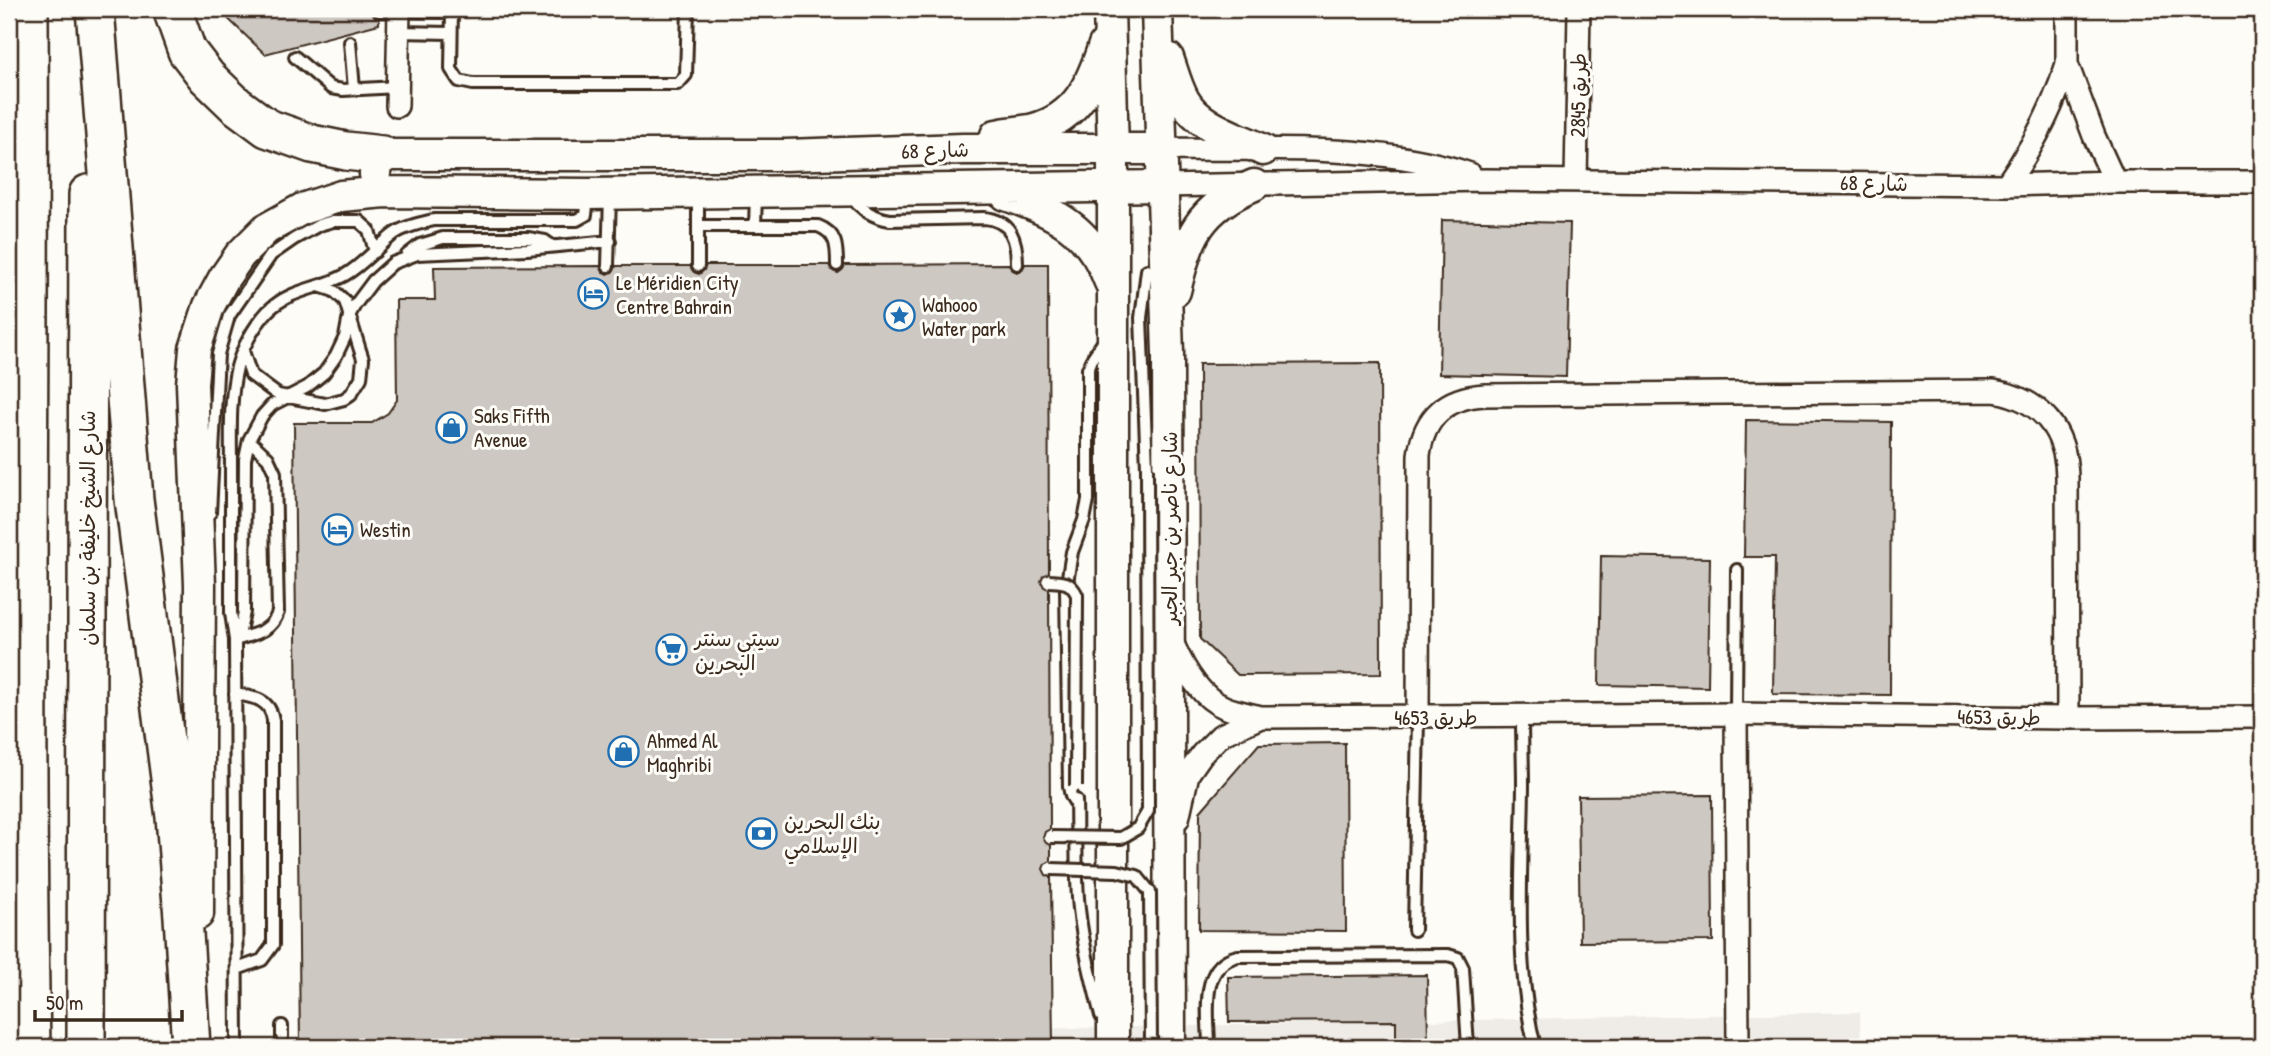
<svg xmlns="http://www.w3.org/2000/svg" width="2271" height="1056" viewBox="0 0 2271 1056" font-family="'Patrick Hand','Playpen Sans Arabic',sans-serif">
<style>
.built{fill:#efece7}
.building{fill:#cdc8c2;stroke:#3b2a1e;stroke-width:2}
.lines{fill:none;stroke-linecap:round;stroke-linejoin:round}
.lane-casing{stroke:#3b2a1e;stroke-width:16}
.street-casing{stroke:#3b2a1e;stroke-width:26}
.secondary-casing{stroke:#3b2a1e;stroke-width:35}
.highway-casing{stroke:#3b2a1e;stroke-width:42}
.lane{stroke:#fdfcf7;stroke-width:10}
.street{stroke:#fdfcf7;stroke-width:21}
.secondary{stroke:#fdfcf7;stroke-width:30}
.highway{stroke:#fdfcf7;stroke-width:37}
.lane-bridge-casing{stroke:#3b2a1e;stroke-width:16;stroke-linecap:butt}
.lane-bridge{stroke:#fdfcf7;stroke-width:10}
.labels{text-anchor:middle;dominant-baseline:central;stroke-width:6;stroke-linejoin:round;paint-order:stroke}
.street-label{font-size:21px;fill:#3b2a1e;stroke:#fdfcf7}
.poi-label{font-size:21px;fill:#3b2a1e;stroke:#fdfcf7;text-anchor:start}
</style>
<rect width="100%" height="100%" fill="#fdfcf7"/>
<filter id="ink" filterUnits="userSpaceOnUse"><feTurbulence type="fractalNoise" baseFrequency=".0143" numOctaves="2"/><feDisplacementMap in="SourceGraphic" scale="14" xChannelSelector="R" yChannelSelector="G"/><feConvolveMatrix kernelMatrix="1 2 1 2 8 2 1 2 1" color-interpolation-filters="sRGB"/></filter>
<g filter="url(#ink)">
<path class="built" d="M1860,1012l1,35h-1696z"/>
<path class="building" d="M218,9h154v5l7,5v5l-114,30z
M1442,220l128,3 -4,154 -127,-3z
M1009,264l2,5 6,3 5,-2 3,-6h23l1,309 -6,3 -2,5 3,6 5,2 1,240 -5,3 -2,6 3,5 5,2v16l-6,3 -2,5 3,6 5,2 2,170h-753l-6,-624h78l16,-10 9,-13 -1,-100h39l-1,-33 166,-1 3,6 5,2 6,-3 2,-5h74l4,6 5,2 5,-4 2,-5h123l4,6 5,2 5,-4 2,-4z
M1380,363l1,311 -143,1 -38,-36 -1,-275z
M1746,420l145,2 -1,273 -117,-1 2,-137h-31z
M1601,556l109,2 -2,129 -109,-2z
M1345,743l1,188 -147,-1 1,-118 59,-68z
M1712,795l1,146 -133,1 -2,-146z
M1427,975l1,72h-32v-26l-167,1 -1,-45z"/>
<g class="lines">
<defs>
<path id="lane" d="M452,9l-1,60 8,12 14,3h205l8,-9 2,-66
M379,11l73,1
M398,32l53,1
M350,42l4,47
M295,57l36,31 12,2 54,-3
M698,195v71
M851,196c11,14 21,21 39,24l94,-2c28,2 33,23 33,46
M698,226h120c19,7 19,21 19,39
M755,226l1,-32
M407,255l13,-10 23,-7h85l17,3 7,5
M608,266l2,-71
M243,351l8,24 27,20 47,9 19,-5 7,-5 10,-16 2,-19 -3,-9 -15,-49 -11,-10 -15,-5
M1147,468l-6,-150 6,-48
M210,513l8,-159 11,-38 42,-61 23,-16 25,-14 14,-4h26l10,9 6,22
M235,640l5,-9 4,-19 1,-153 4,-19 13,-24 10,-11 35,-18 17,-14 12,-17 9,-19 4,-21 6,-11 18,-24 20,-18 24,-9 110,-5 83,-8
M235,640c19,-6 37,-8 43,-28l-3,-139 -7,-15 -19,-18
M235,694c19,3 35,5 38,26v225l-11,15 -25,9
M1736,714l1,-144
M1522,717c0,23 1,46 1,69 -1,88 -9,175 12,261
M1076,800c1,36 -1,72 3,109 4,36 13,71 22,107
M1076,804l-5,-8 -2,-9 -3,-198 6,-37 12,-32 4,-20v-131l5,-12 13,-19
M1414,930l4,-213
M282,1026v21
M237,1047l-2,-407 -4,-27c0,-48 0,-96 0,-144 0,-34 -2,-69 6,-102 5,-19 17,-41 31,-56 24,-23 50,-21 77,-36 19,-11 32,-28 49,-41 11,-8 27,-11 40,-14h143l9,-5 2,-18
M1209,1047c0,-31 -11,-82 29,-91l210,-1 10,3 5,10 5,79"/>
<path id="street" d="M2067,9v55l27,72 21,46
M397,106l2,-97
M1162,149c99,2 213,-7 308,25
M1576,181l3,-172
M2006,185c27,-38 47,-77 61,-121
M1162,186l323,-6 521,5 109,-3h147
M1173,644c10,23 27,53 51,63 12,5 25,7 37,10l475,-3 332,4 194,-1
M1736,714l2,333
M1418,717l1,-262c5,-38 27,-58 66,-60l509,-4c47,8 72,39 73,86l1,241
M1178,819l10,-45 14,-20 19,-19 40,-18"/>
<path id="secondary" d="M1109,9l4,141v897
M1157,9l11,345 2,693
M1168,58c5,14 9,30 16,42 15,27 53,37 79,50
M996,135c13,-3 26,-3 38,-6 44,-12 57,-45 70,-84
M375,174l1,-11 6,-8h404l177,-6h199
M1006,195c50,17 85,35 104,87
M1175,291c13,-55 24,-83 79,-106
M198,914l2,-329 -8,-201 3,-35 14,-43 15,-28 16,-23 26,-26 36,-20 39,-13 44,-4 203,2 574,-8"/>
<path id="highway" d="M29,9c2,346 -5,692 2,1038
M95,9l39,490 41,318 8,100 8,130
M172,9l15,42 20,26 29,28 31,23 45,16 34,7 36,4
M86,1047l2,-853"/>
</defs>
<use href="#lane" class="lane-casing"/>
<use href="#street" class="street-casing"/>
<use href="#secondary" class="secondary-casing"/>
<use href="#highway" class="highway-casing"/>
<use href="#lane" class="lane"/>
<use href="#street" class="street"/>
<use href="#secondary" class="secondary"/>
<use href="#highway" class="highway"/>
<defs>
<path id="lane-bridge" d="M1049,581c15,1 21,0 28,14l-1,191
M1051,837l70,1 17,-10 10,-17 -1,-343
M1051,869l66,2 20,5 13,16 1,155"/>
</defs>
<use href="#lane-bridge" class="lane-bridge-casing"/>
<use href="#lane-bridge" class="lane-bridge"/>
</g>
</g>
<defs>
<symbol id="hotel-ring" viewBox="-11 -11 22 22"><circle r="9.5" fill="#fdfcf7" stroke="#1f6fb2" stroke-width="1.5"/><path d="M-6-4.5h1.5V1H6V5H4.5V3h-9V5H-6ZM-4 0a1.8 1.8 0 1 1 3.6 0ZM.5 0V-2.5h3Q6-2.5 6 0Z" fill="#1f6fb2"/></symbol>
<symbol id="sight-ring" viewBox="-11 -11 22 22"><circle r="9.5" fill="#fdfcf7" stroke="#1f6fb2" stroke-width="1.5"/><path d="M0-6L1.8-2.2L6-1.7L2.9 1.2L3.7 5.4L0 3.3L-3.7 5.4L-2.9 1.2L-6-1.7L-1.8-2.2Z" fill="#1f6fb2"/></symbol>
<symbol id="shop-ring" viewBox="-11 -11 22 22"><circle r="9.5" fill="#fdfcf7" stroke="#1f6fb2" stroke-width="1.5"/><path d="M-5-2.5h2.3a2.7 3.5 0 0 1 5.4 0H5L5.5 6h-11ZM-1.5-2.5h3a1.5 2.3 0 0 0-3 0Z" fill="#1f6fb2"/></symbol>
<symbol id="supermarket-ring" viewBox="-11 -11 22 22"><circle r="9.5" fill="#fdfcf7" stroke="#1f6fb2" stroke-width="1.5"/><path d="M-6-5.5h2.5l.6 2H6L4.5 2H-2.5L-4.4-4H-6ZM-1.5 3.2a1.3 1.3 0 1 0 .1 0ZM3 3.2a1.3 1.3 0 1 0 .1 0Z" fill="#1f6fb2"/></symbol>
<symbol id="bank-ring" viewBox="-11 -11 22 22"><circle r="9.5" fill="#fdfcf7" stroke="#1f6fb2" stroke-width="1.5"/><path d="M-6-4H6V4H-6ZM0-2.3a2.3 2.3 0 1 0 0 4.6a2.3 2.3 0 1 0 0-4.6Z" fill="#1f6fb2"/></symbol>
</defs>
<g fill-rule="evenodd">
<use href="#hotel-ring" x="576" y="276" width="35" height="35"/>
<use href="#sight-ring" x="882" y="298" width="35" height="35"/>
<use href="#shop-ring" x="434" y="410" width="35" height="35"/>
<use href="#hotel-ring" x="320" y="512" width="35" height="35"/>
<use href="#supermarket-ring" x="654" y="632" width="35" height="35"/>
<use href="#shop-ring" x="606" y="734" width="35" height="35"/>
<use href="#bank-ring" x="744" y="816" width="35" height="35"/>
</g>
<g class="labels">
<g class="street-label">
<text transform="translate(1578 95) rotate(-89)">طريق 2845</text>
<text transform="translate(935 150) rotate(-2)">شارع 68</text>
<text transform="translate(1874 183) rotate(1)">شارع 68</text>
<text transform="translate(87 528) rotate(-90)">شارع الشيخ خليفة بن سلمان</text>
<text transform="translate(1169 528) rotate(-90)">شارع ناصر بن جبر الجبر</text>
<text x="1436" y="717">طريق 4653</text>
<text transform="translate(1999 717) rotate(1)">طريق 4653</text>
</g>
<g class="poi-label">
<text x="616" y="282">Le Méridien City<tspan x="616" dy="24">Centre Bahrain</tspan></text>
<text x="922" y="304">Wahooo<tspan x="922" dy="24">Water park</tspan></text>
<text x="474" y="415">Saks Fifth<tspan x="474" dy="24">Avenue</tspan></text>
<text x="360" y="529">Westin</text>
<text x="695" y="638">سيتي سنتر<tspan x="695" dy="24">البحرين</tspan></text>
<text x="647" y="740">Ahmed Al<tspan x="647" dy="24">Maghribi</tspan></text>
<text x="784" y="821">بنك البحرين<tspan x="784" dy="24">الإسلامي</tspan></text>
</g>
</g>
<rect width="2271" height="1056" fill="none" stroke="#fdfcf7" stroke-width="35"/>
<rect x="18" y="18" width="2236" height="1021" fill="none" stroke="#3b2a1e" stroke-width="2.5" filter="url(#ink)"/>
<path d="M35 1010v10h147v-10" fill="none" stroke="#3b2a1e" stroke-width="3.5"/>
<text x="46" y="1010" font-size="21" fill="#3b2a1e" stroke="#fdfcf7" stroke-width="5" paint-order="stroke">50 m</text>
</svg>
